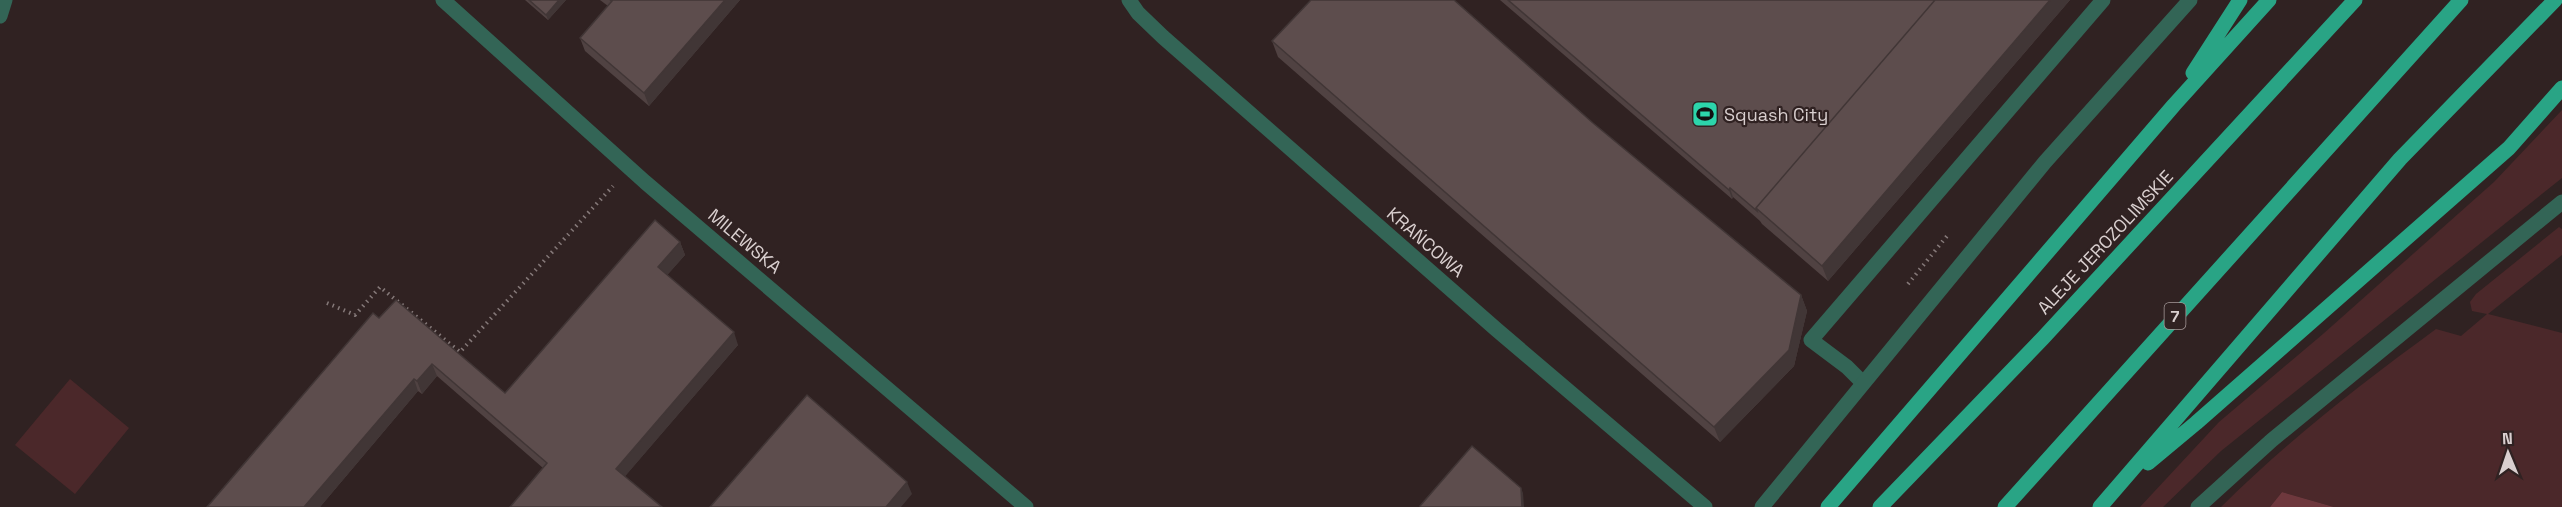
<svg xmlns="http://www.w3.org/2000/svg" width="2562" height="507" viewBox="0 0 2562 507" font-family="'Space Grotesk',sans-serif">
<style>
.green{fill:#4b282a}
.forest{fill:#6e383d}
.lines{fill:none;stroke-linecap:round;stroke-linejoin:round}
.path{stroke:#857979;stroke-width:4;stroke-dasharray:1.5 4.5;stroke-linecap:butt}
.lane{stroke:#336556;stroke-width:15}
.street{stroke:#336556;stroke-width:15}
.primary{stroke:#29a485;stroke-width:15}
.wall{fill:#504242}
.shaded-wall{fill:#413636}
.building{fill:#5d4d4d;stroke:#413636;stroke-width:1.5}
.labels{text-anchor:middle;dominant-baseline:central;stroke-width:4.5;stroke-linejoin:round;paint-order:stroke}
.shield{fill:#302222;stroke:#a69b9b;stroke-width:1.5}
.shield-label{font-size:16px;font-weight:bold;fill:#d9cfcf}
.poi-label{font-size:18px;fill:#d9cfcf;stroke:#302222;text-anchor:start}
.street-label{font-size:18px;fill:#d9cfcf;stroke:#302222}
</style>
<rect width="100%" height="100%" fill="#302222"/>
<path class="green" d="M2562,110v68l-341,273 -58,56h-23l79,-85 104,-88 171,-152z
M2559,227l3,2v26l-74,59 74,19v174h-228l-52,-15 -12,15h-49c66,-66 140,-123 215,-178l25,7 26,-22 -15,-3 -2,-9 6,-8z
M70,379l59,49 -54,66 -60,-49z"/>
<path class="forest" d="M2282,492l52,15h-64z"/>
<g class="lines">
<path class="path" d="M1908,284l39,-48
M327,303l28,12 25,-28 80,65 153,-166"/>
<path class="lane" d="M443,0l202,182 381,325
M1863,383l-16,-16 -36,-27 292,-340"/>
<path class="street" d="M1129,0l9,13 25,24 334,293 208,177
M0,16l5,-16
M1762,507l283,-345 145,-162
M2198,507l74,-67 290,-238"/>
<path class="primary" d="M2193,73l47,-73
M2148,463l48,-40 313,-275 53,-60
M1828,507l346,-402 95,-105
M1880,507l163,-169 312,-338
M2005,507l456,-507
M2100,507l300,-348 155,-159"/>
</g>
<path class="wall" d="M525,0h41l-18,20z
M600,0h140l-91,106 -64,-55 -5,-13 28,-32z
M1500,0h570l-242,281 -66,-57 -2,-3 -27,-24 -1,2z
M1272,41l321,82 208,172 6,16 -13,55 -74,76 -442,-385z
M680,242l5,13 -18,20 71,70 -113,131 -82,-8 -106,-92 -15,18 -4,-3 -98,116h-113l172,-189 126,75z"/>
<path class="shaded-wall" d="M559,0h7l-18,20 -2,-5z
M725,0h15l-91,106 -5,-13z
M2050,0h20l-242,281 -6,-15z
M1730,188l3,9 -1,2 -3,-9z
M680,242l5,13 -22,25 -5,-13z
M1801,295l6,16 -13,55 -74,76 -6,-15z
M734,332l4,13 -117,136 -5,-12z
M432,364l5,12 -15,18 -5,-13z
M414,379l4,12 -98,116h-16z
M907,482l5,12 -11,13h-15z
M1521,488l2,5 1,14h-2z"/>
<path class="building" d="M529,0h30l-13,15z
M610,0h115l-81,93 -64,-55 32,-37z
M1311,0h143l139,123 208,172 -12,55 -75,77 -442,-386z
M1508,0h427l-179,208 1,3 -27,-23 -1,2z
M1935,0h115l-228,266 -66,-58z
M655,220l25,22 -22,25 76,65 -118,137 46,38h-152l37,-44 -115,-99 -15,17 -3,-2 -110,128h-97l166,-194 6,5 17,-18 109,93z
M807,395l100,87 -21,25h-176z
M1472,446l49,42 1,19h-101l-1,-1z"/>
<defs>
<symbol id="stadium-square" viewBox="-11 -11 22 22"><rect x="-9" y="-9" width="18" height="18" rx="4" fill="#2cd5ab" stroke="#302222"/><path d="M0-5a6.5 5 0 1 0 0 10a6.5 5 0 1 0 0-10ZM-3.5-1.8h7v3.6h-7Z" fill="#111"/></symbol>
</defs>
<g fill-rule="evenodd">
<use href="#stadium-square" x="1690" y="99" width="30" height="30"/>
</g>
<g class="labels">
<rect class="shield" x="2164.5" y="303" width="21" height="26" rx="4.5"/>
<g class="shield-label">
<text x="2175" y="316">7</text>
</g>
<g class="poi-label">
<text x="1724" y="114">Squash City</text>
</g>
<g class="street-label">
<text transform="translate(745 241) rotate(40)">MILEWSKA</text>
<text transform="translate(1426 242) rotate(41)">KRAŃCOWA</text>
<text transform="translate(2105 242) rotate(-47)">ALEJE JEROZOLIMSKIE</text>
</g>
</g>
<g transform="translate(2508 453) rotate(358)" stroke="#302222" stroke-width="4.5" paint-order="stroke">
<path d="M0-4.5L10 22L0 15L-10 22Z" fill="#d9cfcf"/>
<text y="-9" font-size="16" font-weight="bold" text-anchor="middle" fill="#d9cfcf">N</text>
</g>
</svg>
